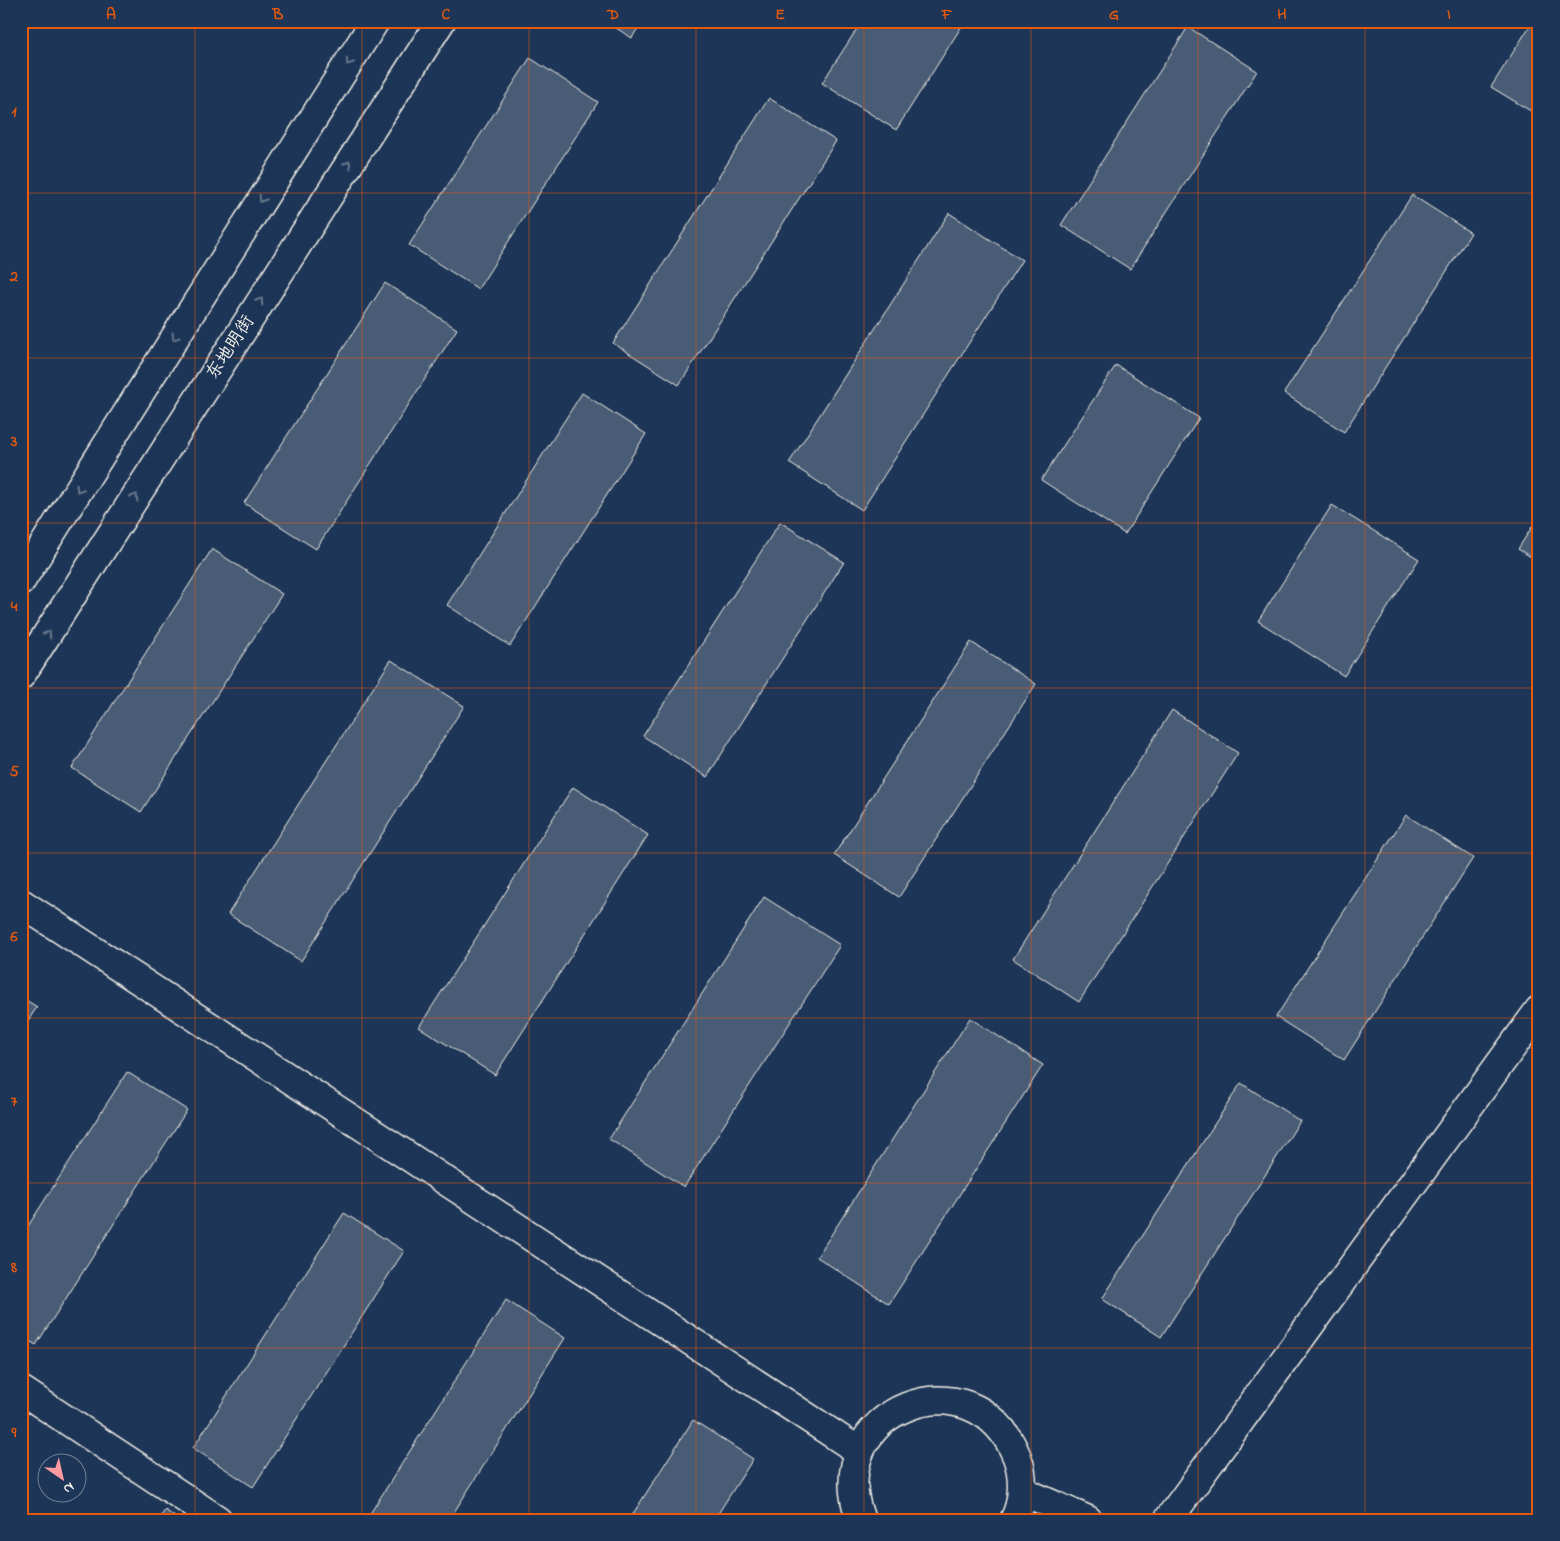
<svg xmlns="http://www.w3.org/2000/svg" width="1560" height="1541" viewBox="0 0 1560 1541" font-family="'Indie Flower','LXGW WenKai TC',sans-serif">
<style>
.building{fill:#485b74;stroke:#f4f1e8}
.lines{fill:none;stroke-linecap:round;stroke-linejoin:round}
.minor-casing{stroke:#f4f1e8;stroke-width:31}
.major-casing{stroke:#f4f1e8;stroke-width:31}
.minor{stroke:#1d3557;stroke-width:28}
.major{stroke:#1d3557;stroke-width:28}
.oneway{stroke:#68778a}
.grid{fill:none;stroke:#e8590c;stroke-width:1;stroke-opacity:0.55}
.labels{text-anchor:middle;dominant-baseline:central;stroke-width:4.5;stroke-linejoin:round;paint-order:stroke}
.street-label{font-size:18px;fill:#f4f1e8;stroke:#1d3557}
.neatline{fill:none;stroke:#e8590c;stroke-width:2}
.grid-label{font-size:16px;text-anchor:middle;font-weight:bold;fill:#e8590c}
</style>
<rect width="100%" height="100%" fill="#1d3557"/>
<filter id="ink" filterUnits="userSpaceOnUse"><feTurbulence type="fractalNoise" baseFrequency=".02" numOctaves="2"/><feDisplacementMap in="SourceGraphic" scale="10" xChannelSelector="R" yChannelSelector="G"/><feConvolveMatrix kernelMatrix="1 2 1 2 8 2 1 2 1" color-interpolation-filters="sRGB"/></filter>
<g filter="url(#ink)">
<path class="building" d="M605,21h37l-10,17z
M862,21h103l-69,109 -74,-47z
M1533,21h6v95l-48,-29z
M1188,27l69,44 -127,198 -69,-44z
M530,58l68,44 -120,187 -69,-44z
M769,98l67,43 -157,244 -66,-42z
M1412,195l59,38 -127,199 -60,-39z
M949,213l73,47 -160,250 -73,-47z
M385,283l72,46 -141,220 -72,-46z
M1116,365l83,53 -74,116 -84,-54z
M582,393l64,41 -136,212 -63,-41z
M1332,505l87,54 -75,117 -86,-55z
M1539,516v46l-21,-13z
M780,522l64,40 -137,215 -64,-41z
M212,549l70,45 -141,218 -69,-44z
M971,642l65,42 -137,213 -65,-42z
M391,660l73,46 -163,255 -73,-47z
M1172,710l66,43 -159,249 -66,-43z
M573,787l75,48 -153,240 -76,-48z
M1406,815l67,43 -129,202 -68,-43z
M764,897l76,48 -156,242 -75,-48z
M21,997l16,10 -16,24z
M970,1018l73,47 -154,239 -72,-47z
M127,1072l60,38 -151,235 -15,-9v-99z
M1241,1083l59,38 -139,216 -59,-38z
M344,1213l60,38 -151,236 -60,-39z
M506,1300l59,38 -116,182h-83z
M693,1420l60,39 -39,61h-85z
M165,1510l14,10h-20z"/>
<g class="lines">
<defs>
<path id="minor" d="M21,903l838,548
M21,1390l197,130
M1022,1491l66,29
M861,1520c-43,-110 113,-171 156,-63 7,18 7,45 -3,63
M1168,1520l371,-510"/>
<path id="major" d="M21,581l354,-560
M21,675l420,-654"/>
</defs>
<use href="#minor" class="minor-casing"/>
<use href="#major" class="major-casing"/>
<use href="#minor" class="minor"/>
<use href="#major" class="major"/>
</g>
<defs><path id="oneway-chevron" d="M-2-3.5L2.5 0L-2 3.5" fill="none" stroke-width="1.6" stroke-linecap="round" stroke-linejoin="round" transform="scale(1.25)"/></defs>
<g class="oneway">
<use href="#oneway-chevron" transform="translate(349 62) rotate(123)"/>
<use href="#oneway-chevron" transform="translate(348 164) rotate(-57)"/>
<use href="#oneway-chevron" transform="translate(262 199) rotate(122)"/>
<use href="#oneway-chevron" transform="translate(260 301) rotate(-57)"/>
<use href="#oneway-chevron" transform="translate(175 337) rotate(122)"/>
<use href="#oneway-chevron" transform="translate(79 489) rotate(122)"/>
<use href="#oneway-chevron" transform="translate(135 497) rotate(-57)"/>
<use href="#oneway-chevron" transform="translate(48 634) rotate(-57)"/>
</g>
</g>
<path class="grid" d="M195,21v1499M362,21v1499M529,21v1499M696,21v1499M864,21v1499M1031,21v1499M1198,21v1499M1365,21v1499M21,193h1518M21,358h1518M21,523h1518M21,688h1518M21,853h1518M21,1018h1518M21,1183h1518M21,1348h1518"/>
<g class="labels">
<g class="street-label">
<text transform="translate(231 348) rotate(-57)">东地明街</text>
</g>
</g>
<rect width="1560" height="1541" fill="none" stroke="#1d3557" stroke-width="55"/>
<g transform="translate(62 1478) rotate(146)"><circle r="24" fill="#1d3557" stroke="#738091"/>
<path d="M0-4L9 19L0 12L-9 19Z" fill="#ff9aa2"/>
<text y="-8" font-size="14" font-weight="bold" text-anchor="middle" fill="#f4f1e8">N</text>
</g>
<rect x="28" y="28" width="1504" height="1486" class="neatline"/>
<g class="grid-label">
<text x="111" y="19">A</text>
<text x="278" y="19">B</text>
<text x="446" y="19">C</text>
<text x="613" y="19">D</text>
<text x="780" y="19">E</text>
<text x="947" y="19">F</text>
<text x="1114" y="19">G</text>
<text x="1282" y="19">H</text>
<text x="1449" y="19">I</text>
<text x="14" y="116">1</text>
<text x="14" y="281">2</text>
<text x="14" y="446">3</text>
<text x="14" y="611">4</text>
<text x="14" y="776">5</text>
<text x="14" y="941">6</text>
<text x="14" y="1106">7</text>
<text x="14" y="1272">8</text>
<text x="14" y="1437">9</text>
</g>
</svg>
